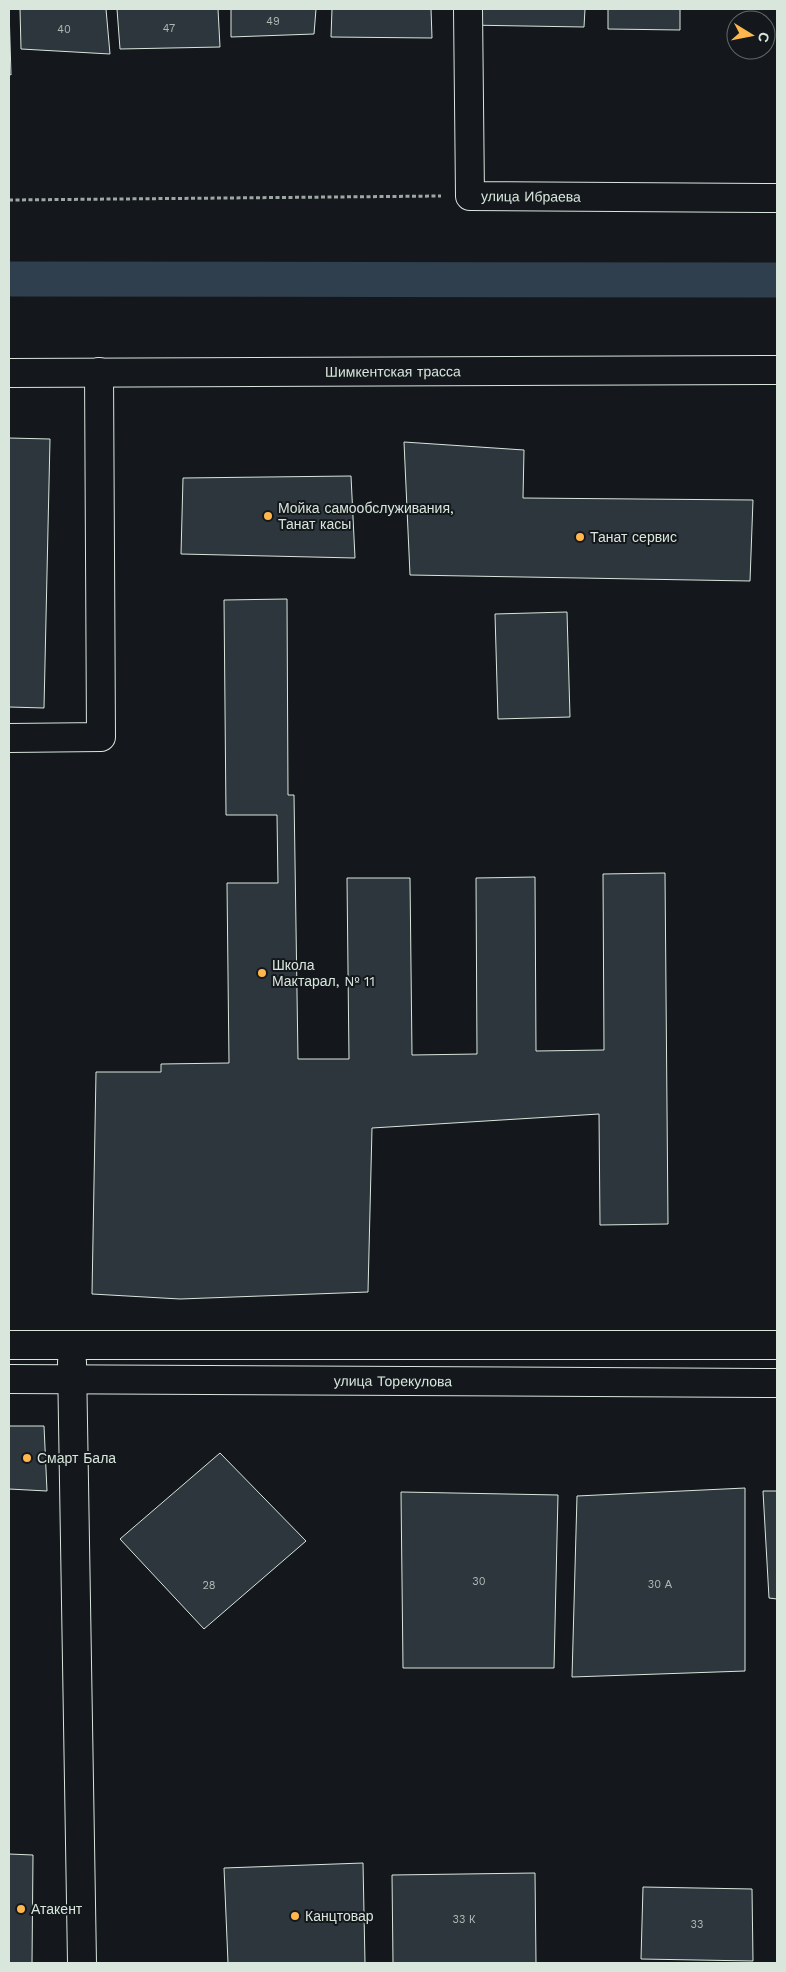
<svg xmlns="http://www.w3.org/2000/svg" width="786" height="1972" viewBox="0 0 786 1972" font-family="'Work Sans',sans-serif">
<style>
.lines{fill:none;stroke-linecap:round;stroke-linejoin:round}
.canal{stroke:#2f3f4d;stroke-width:35}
.building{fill:#2c363c;stroke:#d8e6dc}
.minor-casing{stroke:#d8e6dc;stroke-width:30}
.major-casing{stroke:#d8e6dc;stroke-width:30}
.path{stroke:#9da8a2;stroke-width:3;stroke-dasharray:4 2.5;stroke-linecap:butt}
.minor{stroke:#14181c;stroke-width:28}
.major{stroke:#14181c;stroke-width:28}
.poi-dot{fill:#ffb74d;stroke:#14181c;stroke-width:2}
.labels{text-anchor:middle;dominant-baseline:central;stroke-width:4;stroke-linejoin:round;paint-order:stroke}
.number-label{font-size:11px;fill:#adbab4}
.street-label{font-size:14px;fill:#d8e6dc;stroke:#14181c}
.poi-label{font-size:14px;fill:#d8e6dc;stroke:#14181c;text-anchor:start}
</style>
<rect width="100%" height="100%" fill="#14181c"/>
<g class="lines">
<path class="canal" d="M9,279l768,1"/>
</g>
<path class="building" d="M9,9l2,66 -2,-1z
M20,9h86l4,45 -89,-5z
M117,9h101l2,38 -100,2z
M231,9h85l-2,25 -83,3z
M332,9h99l1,29 -101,-1z
M466,9h119l-1,18 -119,-2z
M608,9h72v21l-72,-1z
M9,438l41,1 -6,269 -35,-1z
M404,442l120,8 -1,48 230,2 -3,81 -340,-6z
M351,476l4,82 -174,-4 2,-76z
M287,599l1,196h6l4,264h51l-2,-181h63l2,177 65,-1 -1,-176 59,-1 1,174 68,-1 -1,-176 62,-1 3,351 -68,1 -1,-111 -227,14 -4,164 -188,7 -88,-5 4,-222h65v-8l68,-1 -2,-180h51l-1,-68h-51l-2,-215z
M567,612l3,105 -72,2 -3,-105z
M9,1426h35l3,65 -38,-2z
M220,1453l86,88 -102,88 -84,-90z
M745,1488v183l-173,6 5,-181z
M763,1491h14v108l-8,-1z
M401,1492l157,3 -4,173h-151z
M9,1854l24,1 -1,108h-23z
M363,1863l2,100h-137l-4,-95z
M535,1873l1,90h-143l-1,-88z
M643,1887l109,2 1,72 -112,-2z"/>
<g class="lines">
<defs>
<g id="minor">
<path id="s1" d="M468,9l2,187 307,2"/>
<path d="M9,738l92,-1 -2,-365"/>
<path d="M9,1345h768"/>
<path d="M72,1362l10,601"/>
<path id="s2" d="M9,1379l768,4"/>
</g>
<g id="major">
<path id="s3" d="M9,373l768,-3"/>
</g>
</defs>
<use href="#minor" class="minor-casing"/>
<use href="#major" class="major-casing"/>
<path class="path" d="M9,200l432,-4"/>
<use href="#minor" class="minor"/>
<use href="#major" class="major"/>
</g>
<g class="poi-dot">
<circle cx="268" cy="516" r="5"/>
<circle cx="580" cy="537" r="5"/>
<circle cx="262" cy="973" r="5"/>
<circle cx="27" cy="1458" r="5"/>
<circle cx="21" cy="1909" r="5"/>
<circle cx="295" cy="1916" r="5"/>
</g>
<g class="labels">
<g class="number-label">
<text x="273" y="21">49</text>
<text x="169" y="28">47</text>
<text x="64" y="29">40</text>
<text x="479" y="1581">30</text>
<text x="660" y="1584">30 А</text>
<text x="209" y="1585">28</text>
<text x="464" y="1919">33 К</text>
<text x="697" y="1924">33</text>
</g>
<g class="street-label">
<text stroke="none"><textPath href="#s1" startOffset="248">улица Ибраева</textPath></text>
<text stroke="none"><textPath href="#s3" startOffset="384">Шимкентская трасса</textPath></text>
<text stroke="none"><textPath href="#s2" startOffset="384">улица Торекулова</textPath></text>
</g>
<g class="poi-label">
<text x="278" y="508">Мойка самообслуживания,<tspan x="278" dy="16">Танат касы</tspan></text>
<text x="590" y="537">Танат сервис</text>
<text x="272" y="965">Школа<tspan x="272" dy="16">Мактарал, № 11</tspan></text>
<text x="37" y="1458">Смарт Бала</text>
<text x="31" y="1909">Атакент</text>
<text x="305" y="1916">Канцтовар</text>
</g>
</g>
<rect width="786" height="1972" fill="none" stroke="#d8e6dc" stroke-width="20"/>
<g transform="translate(751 35) rotate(100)"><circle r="24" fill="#14181c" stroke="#626a69"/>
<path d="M0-4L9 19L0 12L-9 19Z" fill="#ffb74d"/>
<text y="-8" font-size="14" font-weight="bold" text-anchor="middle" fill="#d8e6dc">С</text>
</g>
</svg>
